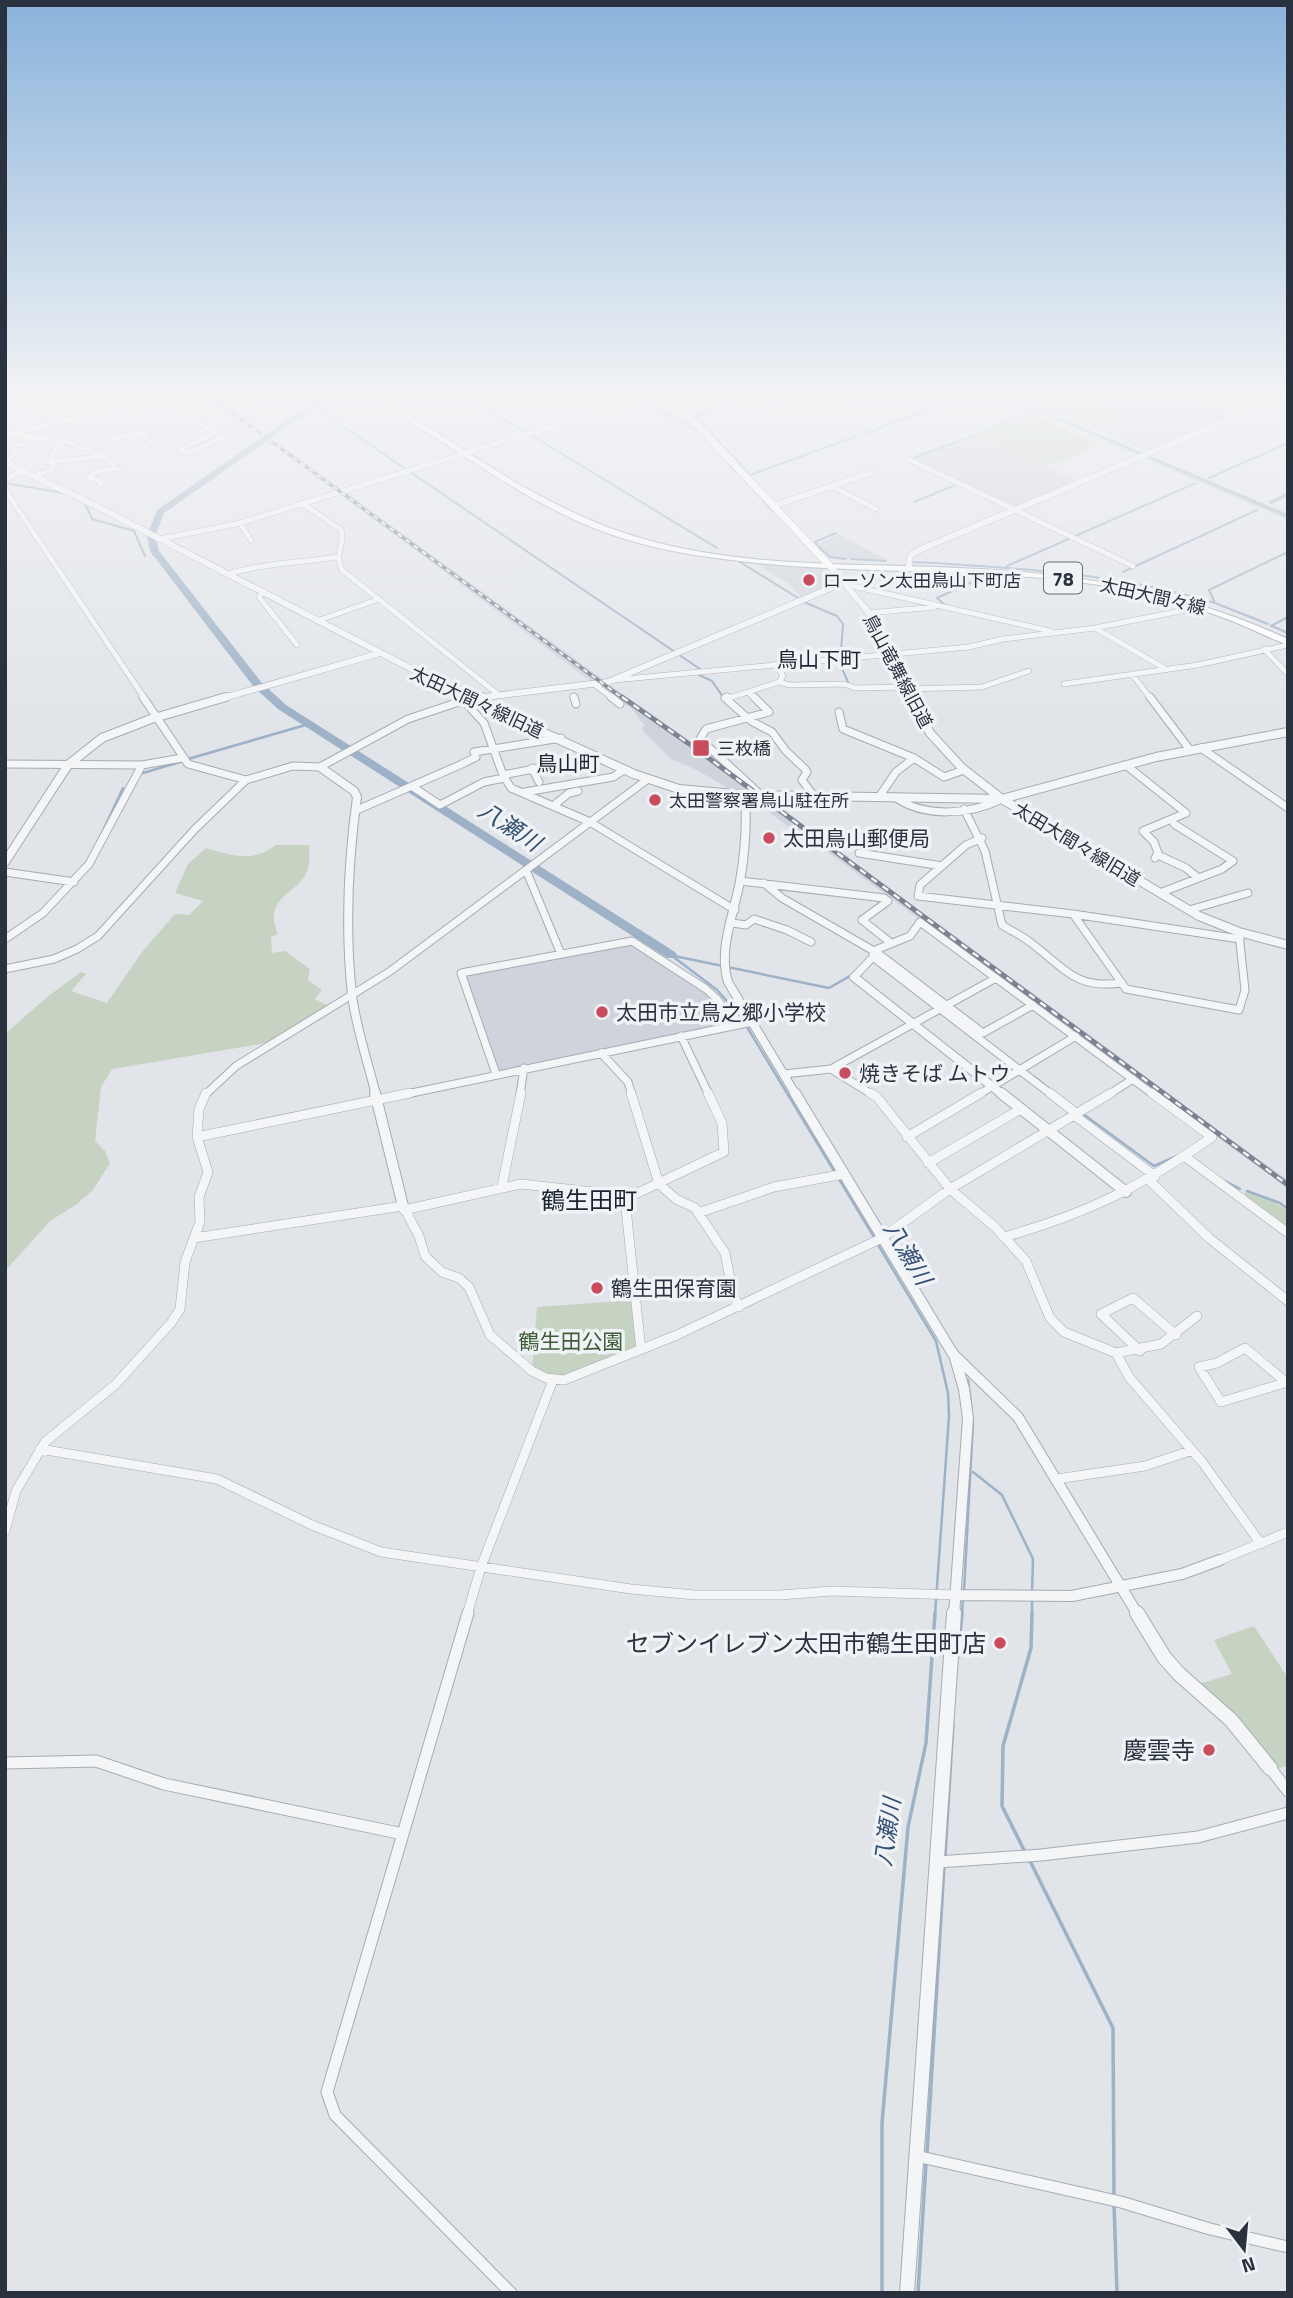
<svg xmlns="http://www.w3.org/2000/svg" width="1293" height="2298" viewBox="0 0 1293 2298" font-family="'Titillium Web','Noto Sans JP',sans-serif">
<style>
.built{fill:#cfd3db}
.green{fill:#c6d2c2}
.water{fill:#9db1c7}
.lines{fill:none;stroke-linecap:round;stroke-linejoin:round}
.stream-far2{stroke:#9db1c7;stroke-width:2}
.stream-far1{stroke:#9db1c7;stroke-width:2.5}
.stream{stroke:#9db1c7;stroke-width:3.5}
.river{fill:#9db1c7;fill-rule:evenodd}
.minor-far3-casing{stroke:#a6abb3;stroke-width:6}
.minor-far2-casing{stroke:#a6abb3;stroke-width:9}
.minor-far1-casing{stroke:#a6abb3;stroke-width:10}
.minor-casing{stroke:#a6abb3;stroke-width:13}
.tertiary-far3-casing{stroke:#a6abb3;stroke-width:7}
.tertiary-far2-casing{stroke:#a6abb3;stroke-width:10}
.tertiary-far1-casing{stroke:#a6abb3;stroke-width:12}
.tertiary-casing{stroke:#a6abb3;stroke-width:16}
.secondary-casing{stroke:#a6abb3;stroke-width:8}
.primary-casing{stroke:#a1a8b4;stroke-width:2}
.minor-far3{stroke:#f3f5f7;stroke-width:5}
.minor-far2{stroke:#f3f5f7;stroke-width:7}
.minor-far1{stroke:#f3f5f7;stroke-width:9}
.minor{stroke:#f3f5f7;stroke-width:11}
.tertiary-far3{stroke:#f3f5f7;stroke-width:6}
.tertiary-far2{stroke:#f3f5f7;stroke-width:8}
.tertiary-far1{stroke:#f3f5f7;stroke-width:10}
.tertiary{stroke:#f3f5f7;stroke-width:14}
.secondary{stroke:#fff;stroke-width:7}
.primary{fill:#fff;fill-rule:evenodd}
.rail-far1-casing{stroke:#7b8392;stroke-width:3.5}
.rail-casing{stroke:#7b8392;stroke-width:5}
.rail-far1{stroke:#f0f3f6;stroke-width:2;stroke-dasharray:5;stroke-linecap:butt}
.rail{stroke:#f0f3f6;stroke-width:2.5;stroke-dasharray:7;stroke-linecap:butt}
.poi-dot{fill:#c84c5e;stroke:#f0f3f6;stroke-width:2.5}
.labels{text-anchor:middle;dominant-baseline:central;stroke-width:7;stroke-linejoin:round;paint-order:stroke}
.far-poi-label{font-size:18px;fill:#2a3240;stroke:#f0f3f6;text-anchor:start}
.far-street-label{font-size:18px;fill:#2a3240;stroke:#f0f3f6}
.shield{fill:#f0f3f6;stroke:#656c77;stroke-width:2}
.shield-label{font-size:19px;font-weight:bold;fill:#2a3240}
.far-quarter-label{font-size:21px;fill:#1c2331;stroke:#f0f3f6}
.poi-label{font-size:21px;fill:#2a3240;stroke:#f0f3f6;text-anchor:start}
.park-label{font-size:21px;fill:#3e5b38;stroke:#f0f3f6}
.water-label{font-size:23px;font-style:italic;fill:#365072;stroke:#f0f3f6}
.quarter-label{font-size:24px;fill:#1c2331;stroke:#f0f3f6}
.near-poi-label{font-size:24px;fill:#2a3240;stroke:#f0f3f6;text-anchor:end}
</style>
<rect width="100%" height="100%" fill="#e1e4e9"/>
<path class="built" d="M1070,398h105l55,11 4,3 -12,8 -74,31 -103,-43z
M977,435l101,46 -63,26 -101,-48z
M344,491l260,189 -12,2 -255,-190z
M839,534l48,26 -53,-2 -18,-13z
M757,564l64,4 16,14 -36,15 -12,-13z
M610,685l86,62 7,-3 55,49h-22l-39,-23 -26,-11 -28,-28 -1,-4 3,-1 -14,-18 -32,-22z
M765,798l451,330 -2,7 -419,-307h-5l-34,-26 -5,2v-5z
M632,937l74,52 36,35 -246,50 -35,-101z
M1219,1131l69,49v9l-71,-52z"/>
<path class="green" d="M1002,398l286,120v2z
M1072,398l49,10 -17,19h-8l-31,-15v-10z
M1031,415l71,30 -47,19 -11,1 -66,-30z
M276,845h33c0,7 1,17 -1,23 -8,28 -47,27 -30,66l-7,3 1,16 13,-2 25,18 -2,11 14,10 -7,9 14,7 -63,37 -154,26 -11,18 -6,54 10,10 5,12 -17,27 -16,14 -27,17 -45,50v-237l42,-37 34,-25 5,2 -15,17 36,12 35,-51 33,-38 14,1 14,-14 -28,-8 13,-29 18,-16c27,8 47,15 70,-3z
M1245,1192l31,11 12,8v19l-43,-33z
M636,1300l5,50 -82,30 -27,-9 5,-64z
M1254,1626l34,52v88l-10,2 -22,-27 -57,-57 33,-10 -18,-34z"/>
<path class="water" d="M1006,398h7l275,116v4z"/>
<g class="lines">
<path class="stream-far2" d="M301,398l6,4
M335,398l-16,12 381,259 -1,6 13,6 11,16
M469,398l56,34
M677,398l44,46
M641,400l59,32
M312,402l9,2
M695,416l54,-18
M979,433l49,-19
M531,435l186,113
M861,435l101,-37
M962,440l14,-5
M723,447l10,10
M734,458l13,14
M913,458l46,-17
M730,465l7,8
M748,473l2,2 107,-39
M740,475l34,37
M1209,478l79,-35
M5,483l58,10
M914,502l44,-18
M1270,502l18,-9
M85,503l7,16 42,12 11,25
M1271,503l17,-8
M817,544l-2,-2 21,-9
M819,547l11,10 16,2
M153,555l4,-1
M851,559l35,2
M740,562l58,36
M914,562c102,6 202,11 301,41
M1007,566l189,-83
M1123,572l134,-62
M804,602l33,14 6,8 -3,40 8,18
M945,605l-8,-7 48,-22
M1268,624l-53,-21 -6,-13 79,-38
M1271,626l17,-9
M1272,626l16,7"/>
<path class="stream-far1" d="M188,759l121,-35
M143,773l37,-11
M102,833l21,-45
M671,955l46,35 24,27 133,220
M674,956l155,32 21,-12
M1033,1076l19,15
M1083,1114l71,52 30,-13
M1225,1181l15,8
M1247,1191l33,12 8,6
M877,1243l59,98 12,52 1,23 -14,199
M968,1380l4,33
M973,1472l29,23 31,64 -1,33
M964,1591l9,-168
M962,1615l1,-17
M1032,1615v-17"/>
<path class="stream" d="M958,1657l4,-44
M1025,1852l-23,-46 1,-60 28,-98 1,-35
M945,1856l8,-133
M1030,1861l83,167 1,167
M927,2153l17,-287
M1114,2205l3,88
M882,2293v-170l26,-296 18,-84 9,-130
M918,2293l8,-130"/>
<path class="river" d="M319,398h9l-164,115 -9,23 4,15 102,131 25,23 389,247 2,3 -2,3h-8l-389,-249 -25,-23 -103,-135 -3,-15 10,-26z"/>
<defs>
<path id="minor-far3" d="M124,398l13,9 37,-9
M179,398l6,7 2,10 35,23 -35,15 -8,-4 36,-15
M779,398l32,15 44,-15
M63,405l18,13 1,9
M185,405l23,-6
M49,408l43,-10
M175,420l47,-10
M142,434l11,10
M5,435l68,-16 30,-13 31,-8
M10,435c39,3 79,6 108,34
M113,438l31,-5
M61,443l-13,19 58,-6
M17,445h6l7,-8
M908,459l225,107
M6,462l10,-11
M36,476l14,-6 6,-8
M5,480l17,-10
M101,485l-2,-5 -11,-2 8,-6 21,-4
M831,486l45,23
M5,490l140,209
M302,503l39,27c5,16 -8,21 1,40l157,125
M240,523l11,17
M160,539l80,-16 404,-125
M228,574c36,-11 72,-11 109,-17
M848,585l202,46
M262,593l-3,4 38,48
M869,613l66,-6
M317,621l62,-22
M1095,628l69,40
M1264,649l24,25
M1132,674l19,25
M614,680l355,-33 34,-8 92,-11 106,-21
M779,682l11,3 54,-1 11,4 50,-1
M594,684l20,15
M1064,684l134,-19 90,-20
M906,689l76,-2 47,-16
M749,693l6,6
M573,696l1,3
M726,699l53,-17 4,-6 -7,-12"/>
<path id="minor-far2" d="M143,697l45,67 58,16 47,-14 27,1 88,-48 60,-20
M574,697l2,7
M611,697l9,7
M727,697l-2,1 26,23 21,11 14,19 19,18 2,3 -5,8 11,15
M754,697l15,15 -63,17 -6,10 61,56
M1150,697l40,53
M463,700l21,23 19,52 8,13 79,34 145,88
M839,712l4,17 71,29 -18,14 -17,25
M1201,748l87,60
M914,758l30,19 20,-7
M5,764l137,1 40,-7
M1127,766l59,47
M532,768l7,14
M503,775l77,-15 10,-5
M413,787l27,18 44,-23 20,-4
M525,792l88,-15 11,-7
M895,797c29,21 75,18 107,2
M553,806l16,-13 9,-2
M964,809l21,42 17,74c11,7 23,12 33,21 32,25 42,43 87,37
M357,810l105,-46 14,-7 -2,-5 87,-14
M982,838l-16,7 -46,40 -2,11 155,18 167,25
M859,853l83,13
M1158,855l28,13 11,9
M1155,858l3,-5 -4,-11 -11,-11 43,-18
M526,870l35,84
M5,872l69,10
M740,881l144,17 4,3 -26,19 29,23
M764,883l18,15 97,56 104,79 50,-28
M1160,893l62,-24 11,-8 -59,-37
M1189,910l59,-17
M1073,914l53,75 113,21 6,-20 -6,-56
M732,923l14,2 8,-6 33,11 24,12
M5,939l38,-26 46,-49 53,-99
M873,957l179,138
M5,969l49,-10 23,-10 21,-13 97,-107 51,-49
M854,977l19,-20v-6l37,-15 10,-14 234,173
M681,1036l28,59
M601,1053l27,29 4,13
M831,1069l42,26
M496,1074l-35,-101 171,-32 74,48 11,10 18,26
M784,1074l47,-5 165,-91
M205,1095l31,-29 153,-94 259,-193
M402,1095l350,-73
M520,1095l4,-27
M978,1095l98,-59
M1108,1095l25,-16"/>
<path id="minor-far1" d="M631,1093l28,91 17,15 19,9 30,45 8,41 6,13
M870,1093l7,4 73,92 45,38 31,34 24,57 14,14 52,21 13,24 74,86 58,81
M1050,1093l26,20
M1074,1115l81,61
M197,1137l213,-44
M907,1137l74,-44
M1184,1156l104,77
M928,1163l93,-54
M1149,1180l60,58 79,63
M502,1186l19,-93
M625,1199l99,-47 -2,-29 -14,-30
M404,1210l117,-26 100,11 4,4 16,151
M698,1213l76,-26 70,-13
M1004,1237c85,-24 136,-50 208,-100l-60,-44
M194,1238l209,-32 16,30 6,20 17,16 17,6 10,9 21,48 42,36 14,7 18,2 113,-45 203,-96 70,-50 161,-96
M1140,1351l-39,-37 32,-16 43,37
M1116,1353l45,-9 36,-28
M1286,1382l-41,-34 -28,15 -18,4 22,35 67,-20
M40,1449l177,30 95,46 69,27 250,37 64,6h85l52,-4 124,4
M1057,1479l88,-13 45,-15
M5,1531l11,-40 29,-49 71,-58 55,-61 9,-14 5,-47 15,-40 -1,-25 9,-25 -11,-35 2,-28 7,-16
M1220,1560l68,-28
M467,1615l14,-48 72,-187"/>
<path id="minor" d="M468,1613l-141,479 8,23 176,178
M5,1763l91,-2 68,23 239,50
M1270,1768l18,23
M937,1862l104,-7 157,-18 90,-24
M916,2156l205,46 89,27 78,18"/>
<path id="tertiary-far3" d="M1184,398l62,13 42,16
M5,462l97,47 368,190
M773,506l97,-33
M829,565l40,48 44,86
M909,566l1,-10 9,-6 307,-129 31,-23
M220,699l157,-45
M468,699l140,-17 237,-100"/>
<path id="tertiary-far2" d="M466,697l168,77 45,15 66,6 257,4 154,-42 132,-25
M912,697l18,36 32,35 40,31 197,117 40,16 49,13
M468,699l14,-2
M320,767l34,24 3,6c-9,65 -12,132 -5,198 4,33 16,67 24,100
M745,795c2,29 0,58 -5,86 -6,33 -22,68 -12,101l68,113
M5,862l63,-97 34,-27 49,-19 75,-22
M854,977l149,118"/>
<path id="tertiary-far1" d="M375,1093l28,113
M795,1093l158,261 65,63 120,198
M1001,1093l125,99
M956,1595l116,1 110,-22 38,-14
M954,1615l14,-197 -4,-29 -9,-31"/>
<path id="tertiary" d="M1137,1613l27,44 15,17 52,46 39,48
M907,2293l47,-680"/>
<path id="secondary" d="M672,398l157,167"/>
<path id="primary" d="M378,398h7c82,53 163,114 259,141 101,29 211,24 315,29 117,5 222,22 329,71v6c-20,-7 -39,-18 -59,-25 -44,-17 -90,-29 -137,-36 -123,-18 -247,-8 -369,-25 -40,-5 -81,-13 -119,-27 -51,-19 -98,-48 -143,-78 -28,-18 -59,-35 -83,-56z"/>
</defs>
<use href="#minor-far3" class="minor-far3-casing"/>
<use href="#minor-far2" class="minor-far2-casing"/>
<use href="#minor-far1" class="minor-far1-casing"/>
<use href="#minor" class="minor-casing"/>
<use href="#tertiary-far3" class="tertiary-far3-casing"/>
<use href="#tertiary-far2" class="tertiary-far2-casing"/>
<use href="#tertiary-far1" class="tertiary-far1-casing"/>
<use href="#tertiary" class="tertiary-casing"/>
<use href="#secondary" class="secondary-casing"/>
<use href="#primary" class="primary-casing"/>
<use href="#minor-far3" class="minor-far3"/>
<use href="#minor-far2" class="minor-far2"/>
<use href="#minor-far1" class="minor-far1"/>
<use href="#minor" class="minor"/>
<use href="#tertiary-far3" class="tertiary-far3"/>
<use href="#tertiary-far2" class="tertiary-far2"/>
<use href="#tertiary-far1" class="tertiary-far1"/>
<use href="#tertiary" class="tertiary"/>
<use href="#secondary" class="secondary"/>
<use href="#primary" class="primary"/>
<defs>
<path id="rail-far1" d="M212,398l412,301"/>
<path id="rail" d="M622,697l73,51 593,437"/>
</defs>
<use href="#rail-far1" class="rail-far1-casing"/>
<use href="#rail" class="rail-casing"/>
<use href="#rail-far1" class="rail-far1"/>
<use href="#rail" class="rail"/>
</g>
<linearGradient id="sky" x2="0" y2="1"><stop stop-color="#8ab3db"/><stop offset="0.55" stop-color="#f2f3f5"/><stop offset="1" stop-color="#f2f3f5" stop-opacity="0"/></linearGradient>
<rect width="1293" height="719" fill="url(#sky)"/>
<g class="poi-dot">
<circle cx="809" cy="580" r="7"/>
<rect x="692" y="739" width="18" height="18" rx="3.5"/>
<circle cx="655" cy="800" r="7"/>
<circle cx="769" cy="838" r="7"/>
<circle cx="602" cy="1012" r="7"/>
<circle cx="845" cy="1073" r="7"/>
<circle cx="597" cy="1288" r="7"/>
<circle cx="1000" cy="1643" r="7"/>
<circle cx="1209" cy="1750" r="7"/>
</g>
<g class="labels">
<g class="far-poi-label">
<text x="823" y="580">ローソン太田鳥山下町店</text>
<text x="717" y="748">三枚橋</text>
<text x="669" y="800">太田警察署鳥山駐在所</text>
</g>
<g class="far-street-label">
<text transform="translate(1153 596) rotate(13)">太田大間々線</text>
<text transform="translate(898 671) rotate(62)">鳥山竜舞線旧道</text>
<text transform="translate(477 702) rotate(25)">太田大間々線旧道</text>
<text transform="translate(1077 844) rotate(31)">太田大間々線旧道</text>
</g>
<rect class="shield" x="1044" y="562.5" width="38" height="31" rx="5"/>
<g class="shield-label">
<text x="1063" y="578">78</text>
</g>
<g class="far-quarter-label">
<text x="819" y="659">鳥山下町</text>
<text x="568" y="763">鳥山町</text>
</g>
<g class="poi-label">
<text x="783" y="838">太田鳥山郵便局</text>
<text x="616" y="1012">太田市立鳥之郷小学校</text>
<text x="859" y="1073">焼きそば ムトウ</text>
<text x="611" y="1288">鶴生田保育園</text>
</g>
<g class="park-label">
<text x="571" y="1341">鶴生田公園</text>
</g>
<g class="water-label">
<text transform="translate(510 826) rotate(33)">八瀬川</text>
<text transform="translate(908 1253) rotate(59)">八瀬川</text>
<text transform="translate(887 1832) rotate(-82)">八瀬川</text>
</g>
<g class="quarter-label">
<text x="589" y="1200">鶴生田町</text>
</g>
<g class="near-poi-label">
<text x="986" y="1643">セブンイレブン太田市鶴生田町店</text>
<text x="1195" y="1750">慶雲寺</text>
</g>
</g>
<rect width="1293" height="2298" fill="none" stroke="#2a3240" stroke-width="14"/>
<g transform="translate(1244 2249) rotate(164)" stroke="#f0f3f6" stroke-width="5" paint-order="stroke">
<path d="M0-5L12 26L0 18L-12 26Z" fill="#2a3240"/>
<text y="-10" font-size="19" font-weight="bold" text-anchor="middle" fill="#2a3240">N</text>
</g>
</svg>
